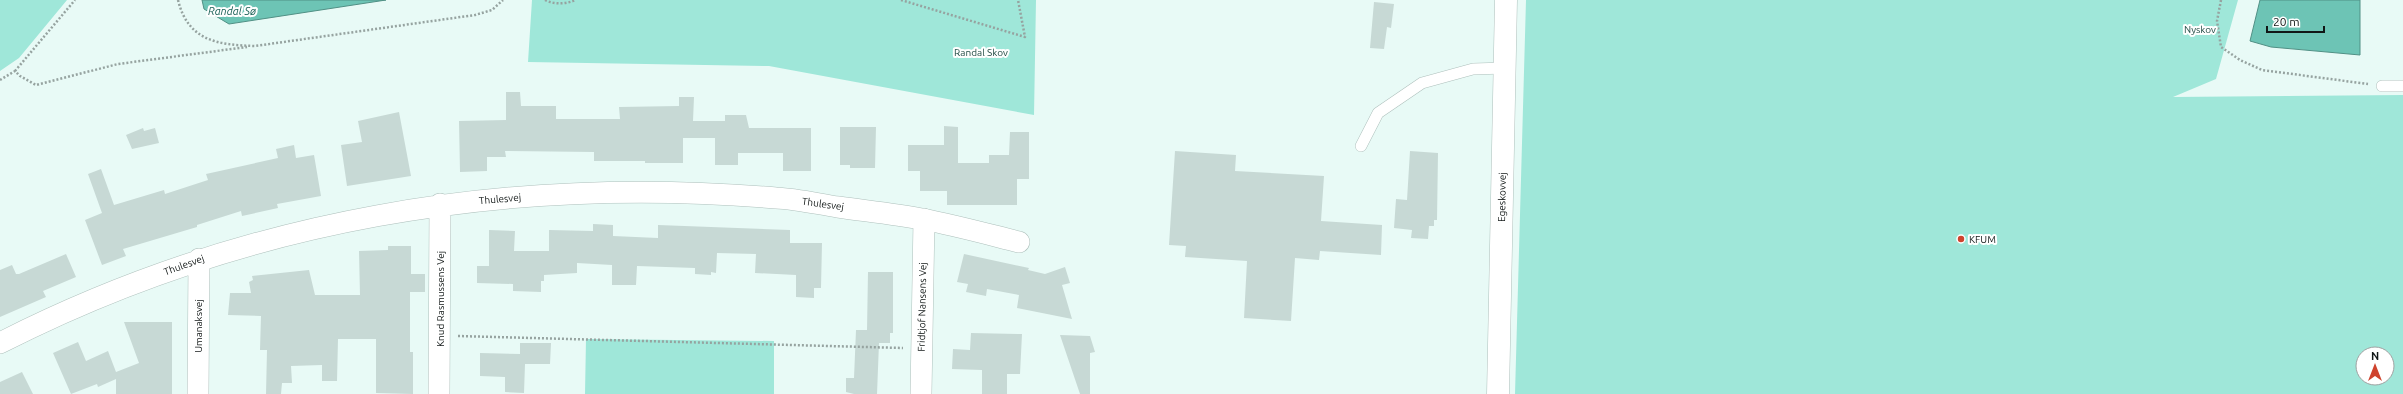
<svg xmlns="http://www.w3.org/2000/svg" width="2403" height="394" viewBox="0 0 2403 394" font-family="Ubuntu,sans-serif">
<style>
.green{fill:#9fe7d9;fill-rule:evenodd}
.water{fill:#6dc4b5;stroke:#519085}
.building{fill:#c7d9d5}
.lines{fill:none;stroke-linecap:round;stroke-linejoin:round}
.lane-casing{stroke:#aec0bc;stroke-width:12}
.street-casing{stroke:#aec0bc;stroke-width:22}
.secondary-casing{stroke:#aec0bc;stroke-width:23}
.path{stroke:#96a3a0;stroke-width:2.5;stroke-dasharray:2 2;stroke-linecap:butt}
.lane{stroke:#fff;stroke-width:11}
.street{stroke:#fff;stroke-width:21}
.secondary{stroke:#fff;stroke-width:22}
.poi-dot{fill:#cf432e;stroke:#fff;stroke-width:1.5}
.labels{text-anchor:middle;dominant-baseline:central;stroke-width:4;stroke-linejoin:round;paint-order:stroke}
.park-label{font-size:10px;fill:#224b44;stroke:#fff}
.street-label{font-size:10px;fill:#111716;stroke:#fff}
.poi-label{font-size:10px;fill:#111716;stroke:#fff;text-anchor:start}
.water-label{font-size:11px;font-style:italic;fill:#1a6157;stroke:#fff}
</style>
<rect width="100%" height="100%" fill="#e8faf6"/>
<path class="green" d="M0,0h67l-48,58 -19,13z
M532,0h504l-2,115 -265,-49 -241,-4z
M1526,0h712l-22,79 -43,18 230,-2v299h-888zM2363,354h24v24h-24z
M586,339l188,2v53h-189z"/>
<path class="water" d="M202,0h184l-157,24 -25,-15z
M2260,0h100v55l-89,-8 -21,-6z"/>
<path class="building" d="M1374,2l20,2 -3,24 -4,-1 -3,22 -14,-1z
M506,92h14l1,14h35v13h64l-1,-12 60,-1v-9h15l-1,24h32v-6h21l3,13h62v43h-28v-18h-45v12h-23v-27h-32v25h-38v-2h-51v-9l-89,-1 1,6h-19v14l-27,1 -1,-51 47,-1z
M399,112l12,64 -64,10 -6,-41 21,-3 -4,-21z
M944,126l14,1v36h31v-8h20l1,-23h19v47h-12v26h-70v-14h-27v-20h-12v-26h36z
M840,127h36l-1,41h-25v-3h-10z
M143,128l1,3 11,-3 4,15 -27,6 -6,-14z
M294,145l2,13 18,-3 7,41 -44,8 1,4 -36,8 -1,-5 -44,14v2l-74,22 3,7 -24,9 -17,-45 17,-7 -14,-39 13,-5 13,36 50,-15 1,4 43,-14 -2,-6 72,-16 -2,-9z
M1175,151l61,4 -1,16 89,5 -3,45 61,4 -1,30 -61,-4 -1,9 -24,-2 -4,63 -47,-3 3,-57 -62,-4 1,-11 -17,-1z
M1410,151l28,2 -1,67h-3v6h-5l-1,13 -17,-1 1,-8 -18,-2 2,-29 11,1z
M593,224l20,1v11l45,2v-13l132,5v13h32l-1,45h-7v10l-18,-1v-22l-41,-2 1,-19 -39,-1 -1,20 -5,-1v3l-16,-1v-6l-58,-2 -1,19h-24v-20l-35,-2v10l-33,2v6h-3v11l-28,-1v-7l-36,-1v-17h12v-36l26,1 -1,20h35v-21l44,1z
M388,246h23v28h14v18h-15v60h3v42l-37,-1v-54h-38l-1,42h-15v-16l-31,1 1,17h-10l-1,11h-15l1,-44h-7l1,-34 -33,-1 2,-22h21l-2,-11 4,-2 -1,-4 57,-6 6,25h45l-1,-44 29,-1z
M66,254l10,23 -33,14 3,6 -46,20v-47l12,-5 4,9h3z
M964,254l65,14 -1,2 17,4 20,-7 5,16 -8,2 10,34 -55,-11 2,-13 -32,-6 -1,7 -20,-4 2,-8 -11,-2z
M868,272h25v61h-3v10h-11l-2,51h-23l-8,-2v-14h8l2,-48h11z
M124,322h48v72h-56v-15l-18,8 -1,-3 -26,10 -18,-41 25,-11 8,19 22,-10 8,21 23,-9z
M971,333l51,1 -2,40h-13v20h-25v-24l-30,-1 1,-20 17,1z
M1060,335l30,1 5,16 -5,1v41h-10z
M520,343h31l-1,21h-25l-1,29 -19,-1v-15l-25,-1v-23l40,1z
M22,372l11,22h-33v-12z"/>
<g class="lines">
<defs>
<path id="lane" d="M2382,86h21
M1361,146l17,-33 44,-30 51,-14 32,-1"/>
<path id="street" d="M0,343c241,-123 507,-168 776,-145 21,1 42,6 62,9 28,4 56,7 84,12 32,6 65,15 97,23
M198,394l1,-135
M439,394l1,-190
M921,394l3,-175"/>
<path id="secondary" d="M1498,394l8,-394"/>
</defs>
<use href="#lane" class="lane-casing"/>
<use href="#street" class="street-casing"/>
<use href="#secondary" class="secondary-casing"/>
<path class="path" d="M178,0c10,41 40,45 77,46l220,-31 17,-5 11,-10
M545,0c10,5 21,4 31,0
M901,0l124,37 -7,-37
M2221,0l-4,21 4,26 19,13 22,10 106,14
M15,71l60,-71
M0,80l15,-9 5,5 16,9 82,-21 129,-17
M458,336l445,12"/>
<use href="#lane" class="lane"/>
<use href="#street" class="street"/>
<use href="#secondary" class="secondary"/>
</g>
<circle class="poi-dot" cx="1961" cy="239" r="4"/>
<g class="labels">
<g class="park-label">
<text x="2200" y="29">Nyskov</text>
<text x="981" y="52">Randal Skov</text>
</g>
<g class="street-label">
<text transform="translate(1502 197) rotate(-89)">Egeskovvej</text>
<text transform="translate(500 199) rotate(-5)">Thulesvej</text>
<text transform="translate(823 204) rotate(8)">Thulesvej</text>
<text transform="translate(184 265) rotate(-20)">Thulesvej</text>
<text transform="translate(440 299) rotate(-90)">Knud Rasmussens Vej</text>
<text transform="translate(922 307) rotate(-89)">Fridtjof Nansens Vej</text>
<text transform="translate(198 326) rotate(-90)">Umanaksvej</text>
</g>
<g class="poi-label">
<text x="1969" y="239">KFUM</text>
</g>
<g class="water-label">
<text x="232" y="11">Randal Sø</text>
</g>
</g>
<g transform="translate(2375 366)"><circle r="19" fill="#ffffff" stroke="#a0a2a2"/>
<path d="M0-3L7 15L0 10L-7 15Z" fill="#cf432e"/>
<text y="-6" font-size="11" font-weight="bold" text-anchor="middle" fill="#111716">N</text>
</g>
<path d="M2267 26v6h57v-6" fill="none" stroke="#111716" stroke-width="2"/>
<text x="2273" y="26" font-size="12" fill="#111716" stroke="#ffffff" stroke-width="3" paint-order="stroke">20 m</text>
</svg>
